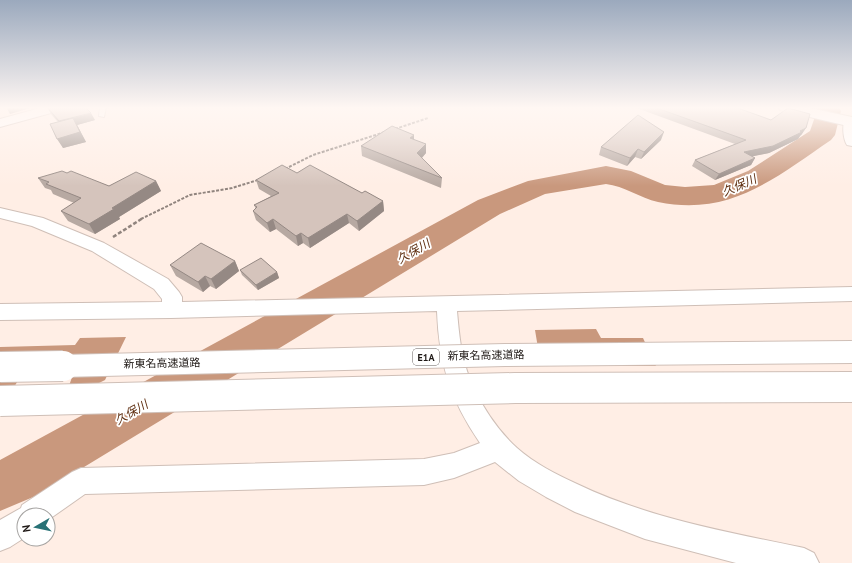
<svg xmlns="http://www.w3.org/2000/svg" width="852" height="563" viewBox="0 0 852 563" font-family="'PT Sans','Noto Sans JP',sans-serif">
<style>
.water{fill:#c9987d}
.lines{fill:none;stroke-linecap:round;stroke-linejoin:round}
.river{fill:#c9987d;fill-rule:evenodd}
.service-casing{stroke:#cfbfb7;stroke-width:2}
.minor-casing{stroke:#cfbfb7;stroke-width:2}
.tertiary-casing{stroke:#cfbfb7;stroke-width:2}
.path-far1{stroke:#90847e;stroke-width:2;stroke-dasharray:3 1.5;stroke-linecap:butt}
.path{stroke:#90847e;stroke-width:2.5;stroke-dasharray:4 2;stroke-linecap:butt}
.service{fill:#fff;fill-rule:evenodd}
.minor{fill:#fff;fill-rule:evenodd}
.tertiary{fill:#fff;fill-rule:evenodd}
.motorway-bridge-far1-casing{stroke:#cfbfb7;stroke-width:24;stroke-linecap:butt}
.motorway-bridge-casing{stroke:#cfbfb7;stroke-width:32;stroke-linecap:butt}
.motorway-bridge-far1{stroke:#fff;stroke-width:22}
.motorway-bridge{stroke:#fff;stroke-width:30}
.wall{fill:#b7a9a2}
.shaded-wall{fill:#958984}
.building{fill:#d5c4bc;stroke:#958984}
.labels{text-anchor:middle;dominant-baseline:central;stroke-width:3.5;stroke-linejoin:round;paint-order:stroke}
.shield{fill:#fff;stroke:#625d5b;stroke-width:1}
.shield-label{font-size:10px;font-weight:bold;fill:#1e1815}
.street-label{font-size:11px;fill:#1e1815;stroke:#fff}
.water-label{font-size:12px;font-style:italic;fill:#5f2f11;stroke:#fff}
</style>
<rect width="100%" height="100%" fill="#ffeee5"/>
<path class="water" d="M596,329l5,9h42l13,28h-115l-6,-36z
M126,337l-21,43 -18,9h-19l4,-12 -53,2 -19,31v-63l75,-2 5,-7z"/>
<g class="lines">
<path class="river" d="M815,107h24l2,4 -6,24 -4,5c-56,38 -101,77 -173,62 -18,-4 -34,-16 -52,-18l-61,10 -45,20 -462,281 -38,16v-51l478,-260 50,-19 78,-15 25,5 34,14 20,2 29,-2 34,-14 62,-40 7,-20z"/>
<defs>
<path id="service" d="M100,107h6l-2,10 -5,-1z"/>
<path id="minor" d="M44,107h20l-2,3 -62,17v-8z
M850,118l2,1v27l-5,-1c-4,-6 -5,-20 -2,-26z
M0,208l43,10 61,25 64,36 11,13 3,5v5l670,-15v14l-395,10c2,23 4,46 13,68 10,25 27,51 47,69 18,16 39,26 60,36 71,34 150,48 227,64l10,5 5,10h-83l-91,-24 -70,-27 -29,-15 -27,-16 -24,-19 -41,16 -30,7 -339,9 -37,26v-5h-24v23l-14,9 -10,4v-31l21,-12 1,-3 50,-33 9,-4 343,-9 30,-6 26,-10c-30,-44 -41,-79 -43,-132l-266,7 -171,2v-16l162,-2v-3l-8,-10 -62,-38 -60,-25 -32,-8z"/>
<path id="tertiary" d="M778,107h27l47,10v10l-72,-17z"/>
</defs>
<use href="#service" class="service-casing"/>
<use href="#minor" class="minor-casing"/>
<use href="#tertiary" class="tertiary-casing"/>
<path class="path-far1" d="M395,129l33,-11
M285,169l28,-14 72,-23
M141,219l49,-24 42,-7 26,-8"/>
<path class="path" d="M113,237l30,-19"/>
<use href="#service" class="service"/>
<use href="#minor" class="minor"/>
<use href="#tertiary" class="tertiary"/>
<defs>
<path id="motorway-bridge-far1" d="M21,367l484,-12 347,-3"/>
<path id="motorway-bridge" d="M0,367l63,-1
M0,401l515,-13 337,-1"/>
</defs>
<use href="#motorway-bridge-far1" class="motorway-bridge-far1-casing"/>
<use href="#motorway-bridge" class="motorway-bridge-casing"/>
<use href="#motorway-bridge-far1" class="motorway-bridge-far1"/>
<use href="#motorway-bridge" class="motorway-bridge"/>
</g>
<path class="wall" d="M47,107l48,13 -18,5 9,17 -23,6 -5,-26 -7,-8z
M634,107h101l67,27 -2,2 -2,3 -29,14 -17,3 3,2 -4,7 -36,15 -23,-14 3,-6 40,-16z
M414,135v4l12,14 -4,5 20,20 -1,10 -79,-32 -1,-10z
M661,140l-20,19 -6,-2 -8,9 -28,-11 2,-8z
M67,173l42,13 47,-5 5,10 -42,26 1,2 -25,15 -27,-13 -7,-10 13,-8 -21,-9 -2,-4 -6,-2 -7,-10z
M297,173l65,20 21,8 1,10 -25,20 -10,-8 -39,25 -7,-5 -5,3 -22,-17 -6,3 -14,-12 -3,-9 3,-2 -2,-4 17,-9 -12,-7 -3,-9z
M235,261l4,10 -23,18 -6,-3 -7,6 -27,-16 -6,-11z
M240,270l37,2 2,6 -21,12 -16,-15z"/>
<path class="shaded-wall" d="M6,107h28l-24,7z
M91,113l4,7 -18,5 9,17 -23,6 -6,-9 3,-17z
M806,128l-4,6 -2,2 -2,3 -29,14 -29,6 4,-7 56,-21z
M664,132l-3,8 -20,19 3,-7z
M414,135v10l-4,-7z
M426,144v9l-9,10v-10z
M638,149l-3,8 -8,9 3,-8z
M755,158l-4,7 -36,15 4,-6z
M156,181l5,10 -42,26 1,2 -25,15 -6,-10 23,-16z
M383,201l1,10 -25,20 -2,-10z
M347,214l2,9 -39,25 -2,-10z
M273,219l3,10 -6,3 -3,-9z
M301,233l2,10 -5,3 -2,-10z
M235,261l4,10 -23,18 -5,-10z
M277,272l2,6 -21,12 -2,-5z
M205,276l5,10 -7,6 -5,-10z"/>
<path class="building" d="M47,107h38l6,6 -32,8z
M654,107h81l36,13 17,-12 22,6 -4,14 -6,3 2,1 -29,14 -29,6 11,6 -36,16 -24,-14 51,-20z
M638,115l26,17 -20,20 -6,-3 -8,9 -29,-11z
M73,118l7,14 -23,7 -7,-15z
M392,126l22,9 -4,3 16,6 -9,9 25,25 -81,-32z
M282,165l15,8 13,-8 52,28 3,-2 18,10 -26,20 -10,-7 -39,24 -7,-5 -5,3 -23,-17 -6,4 -14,-12 4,-4 -3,-2 25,-12 -23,-13z
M62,171l5,2 4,-2 38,15 27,-14 20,9 -44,27 2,1 -25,15 -28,-13 20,-13 -35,-14 3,-2 -11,-4z
M201,243l34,18 -24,18 -6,-3 -7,6 -28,-17z
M261,258l16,14 -21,13 -16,-15z"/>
<linearGradient id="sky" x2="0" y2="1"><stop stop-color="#9ba9bd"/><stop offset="0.58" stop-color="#fff7f3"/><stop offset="1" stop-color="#fff7f3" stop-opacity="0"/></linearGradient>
<rect width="852" height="186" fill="url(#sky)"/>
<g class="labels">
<rect class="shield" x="413" y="349" width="26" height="16" rx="3"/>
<g class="shield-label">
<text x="426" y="357">E1A</text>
</g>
<g class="street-label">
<text transform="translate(486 355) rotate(-1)">新東名高速道路</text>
<text transform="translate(162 363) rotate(-1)">新東名高速道路</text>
</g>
<g class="water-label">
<text transform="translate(739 185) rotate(-23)">久保川</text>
<text transform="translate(413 251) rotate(-30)">久保川</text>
<text transform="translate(131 412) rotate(-30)">久保川</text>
</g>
</g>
<g transform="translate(36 527) rotate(261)"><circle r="19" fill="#ffffff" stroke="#a5a3a1"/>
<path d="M0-3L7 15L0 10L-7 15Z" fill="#287276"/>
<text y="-6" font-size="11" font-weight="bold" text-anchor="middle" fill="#1e1815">N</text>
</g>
</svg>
